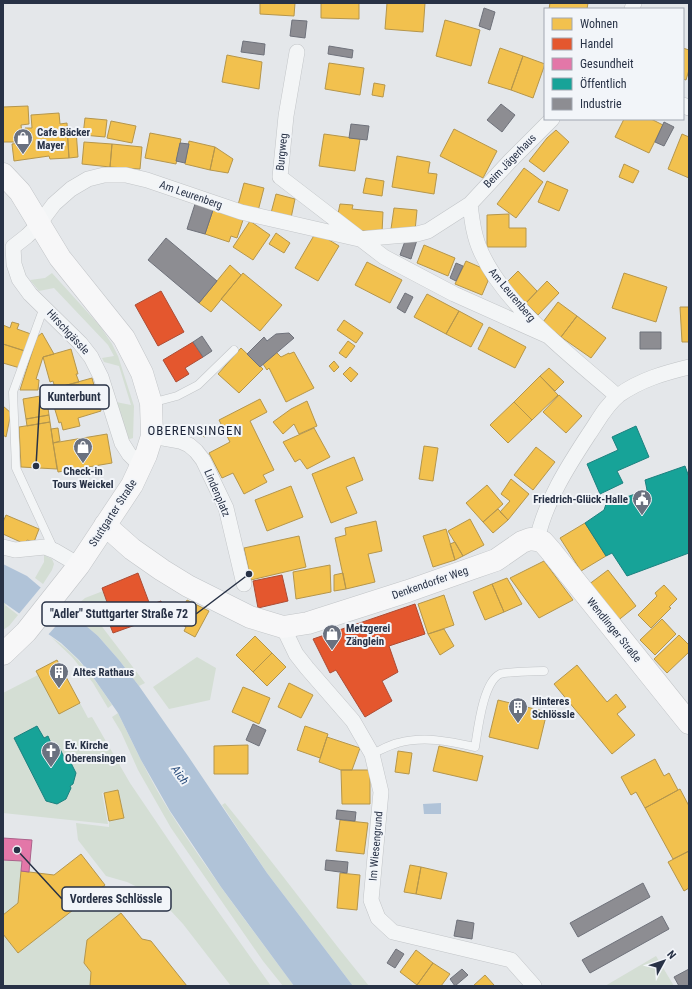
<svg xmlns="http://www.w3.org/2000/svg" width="692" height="989" viewBox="0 0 692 989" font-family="'Roboto Condensed',sans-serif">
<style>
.green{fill:#d4ded4}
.water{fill:#b0c3d8}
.pier{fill:#e4e7ea}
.homes{fill:#f2c14e;stroke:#b5964c}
.shops{fill:#e4572e;stroke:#ac4c35}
.health{fill:#e377a8;stroke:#ab628b}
.public{fill:#17a398;stroke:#1c817f}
.industry{fill:#8d8d92;stroke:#6f727b}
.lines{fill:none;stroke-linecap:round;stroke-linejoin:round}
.service-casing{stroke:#c2c5c8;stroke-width:9}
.minor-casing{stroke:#c2c5c8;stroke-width:16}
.secondary-casing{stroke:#c2c5c8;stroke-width:23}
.service{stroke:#f3f5f6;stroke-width:8}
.minor{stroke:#f3f5f6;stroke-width:15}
.secondary{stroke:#f7f7f8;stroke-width:22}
.labels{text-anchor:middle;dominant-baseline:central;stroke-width:4;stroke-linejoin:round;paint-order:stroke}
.poi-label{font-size:11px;font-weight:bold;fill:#283246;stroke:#f2f5f9;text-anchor:start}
.street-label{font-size:11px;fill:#283246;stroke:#f2f5f9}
.water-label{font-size:12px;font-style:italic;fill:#2d507f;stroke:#f2f5f9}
.quarter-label{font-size:13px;letter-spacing:1px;fill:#1a2337;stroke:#f2f5f9}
.leader{fill:none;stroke:#283246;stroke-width:1.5}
.callout-dot{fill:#283246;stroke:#f2f5f9;stroke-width:1.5}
.callout{fill:#f2f5f9;stroke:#283246;stroke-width:1.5}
.callout-label{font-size:12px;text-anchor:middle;font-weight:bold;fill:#283246}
</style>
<rect width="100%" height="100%" fill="#e4e7ea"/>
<path class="green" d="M52,273l48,53 12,18 6,12 16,50 -1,32 -3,1h-2l-12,-37 15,3 -12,-39 -15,-4 -2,-4 12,-2 -6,-11 -54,-57 -15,3 -9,-11 15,-2z
M44,555l8,4 2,5 -2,6 -9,14 -8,-6 9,-16z
M103,591l10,28 -13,5 45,59 -6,3 -20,-26 -21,-24 -29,-24 16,-14z
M3,602l3,2 -1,1 13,10 -9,11 -6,4z
M51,637c26,17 44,42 61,68l-4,3 -15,-25 -21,-26z
M197,657l19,11 -6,32 -41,9 -16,-22z
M38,675l21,39 21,-11 8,15 4,-1 38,66 65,96 76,107h-40l-48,-62 -25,-27 -31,-15 -21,-6 -28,-36 -2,-17 33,4v-6l14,-3 -5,-28 -16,3 6,31 -105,-11v-120z
M118,713c16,33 32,67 52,99 38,60 82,117 124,174h-11l-20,-25 -92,-133 -33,-58 -17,-38 -9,-15z
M225,803c49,60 95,123 144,183h-16l-86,-113 -45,-68z
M3,860l19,1 -4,42 -15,12z
M105,885l16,28 -34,27 -3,23 7,9 -1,14h-87v-52l15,19z
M656,956l18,30h-69z"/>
<path class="water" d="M3,564l24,12 71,60 21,24 20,26 49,70 79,117 86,113h-59l-73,-99 -51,-76 -29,-51 -23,-47 -23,-33 -16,-20 -18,-17 -58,-41z
M441,803v11h-17l-1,-10z"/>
<path class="pier" d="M42,586l28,24 -23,26 -29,-21z"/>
<path class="homes" d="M260,3h35l-1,13 -34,-2z
M321,3h38v16l-38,-1z
M387,3h38l-2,29 -38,-3z
M550,3h38l-1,6h-38z
M445,20l35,10 -9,36 -35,-10z
M500,48l23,8 -12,34 -23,-7z
M683,48l6,2v20l-3,10 -3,-1z
M227,55l35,7 -3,27 -37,-7z
M523,56l22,8 -12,34 -22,-8z
M329,63l35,5 -4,27 -35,-6z
M374,83l11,2 -2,12 -11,-2z
M28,106l1,18 -8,1 1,8h-5v9h-14v-35z
M59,113l1,11 7,-1 2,35 -19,1 -1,-3 -35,5 -2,-17 15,-2 -2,-14h7l-1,-13z
M85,118l22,2 -2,17 -22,-2z
M624,119h27l12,6 -14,28 -34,-16z
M111,121l25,5 -4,17 -25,-5z
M454,129l43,22 -14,27 -43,-22z
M67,130h9l2,27 -9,1z
M556,130l13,12 -25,30 -15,-11 18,-23z
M150,133l31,6 -5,25 -31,-6z
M324,134l36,5 -5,32 -36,-5z
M682,134l7,3v41l-21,-9z
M189,141l26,6 -5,23 -25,-6z
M84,142l28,2 -2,23 -28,-3z
M112,144l30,3 -2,22 -30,-2z
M215,147l18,12 -5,14 -18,-3z
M397,156l33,6 -2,11 9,1 -3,20 -42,-7z
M624,164l15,7 -6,12 -14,-6z
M524,168l19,14 -27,36 -19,-14z
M366,178l18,3 -2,15 -19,-3z
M547,181l21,9 -9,21 -21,-9z
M244,183l20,5 -6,23 -20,-6z
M276,194l19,5 -4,19 -20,-5z
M340,204l13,1 -1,4 31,3 -1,21 -33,-4 -12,-10z
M394,208l23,2 -2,21 -24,-2z
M213,210l30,10 -6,18 -6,-2 -2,6 -24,-8z
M509,214v14h17v19h-39v-32z
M250,221l20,14 -17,25 -20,-13z
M316,232l23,14 -21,35 -23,-13z
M276,233l14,10 -6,10 -15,-9z
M424,245l31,13 -7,18 -31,-13z
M466,261l16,7 6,13 -6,14 -27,-11z
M367,262l35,18 -12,23 -35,-18z
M230,265l11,10 -30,37 -12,-9z
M518,271l19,20 -11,12 -20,-20z
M243,273l39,32 -22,26 -39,-32z
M624,273l43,14 -11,35 -44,-14z
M547,281l12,12 -21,22 -12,-12z
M427,294l32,17 -13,23 -32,-17z
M558,302l19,14 -16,21 -18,-15z
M680,307h9v35h-7z
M459,311l24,13 -12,23 -25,-13z
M577,316l29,22 -15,20 -30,-21z
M344,320l19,13 -7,10 -19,-13z
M12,322l7,2 -2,5 14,5 -6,17 -22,-7v-19l7,3z
M489,327l37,20 -11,21 -37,-19z
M42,333l12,21 -11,3 -7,22 3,1 -1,10h-18l17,-53z
M348,341l7,5 -9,12 -7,-5z
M3,344l22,7 -5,17 -17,-5z
M241,348l22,21 -24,24 -21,-19z
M71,349l7,25h-2l3,8 -24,6 -2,-7 -3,1 -7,-25z
M276,352l5,5 8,-4v1l5,-2 20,36 -28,14 -17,-34 -2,2 -4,-6z
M334,361l5,6 -5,5 -5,-6z
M350,367l8,7 -7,8 -8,-8z
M549,368l15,14 -9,9 -15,-15z
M540,376l18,19 -26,25 -18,-18z
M92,378l9,33 -23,7 2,8 -17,4 -2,-8 -2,1 -10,-33z
M46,395l3,20 -23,4 -3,-20z
M559,395l23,21 -16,17 -23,-21z
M260,399l7,13 -17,9 24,49 -11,5 4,7 -23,12 -11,-21 -11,5 -13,-25 21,-11 -11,-22z
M307,401l10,25 -18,8 -5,-10 -11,10 -10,-12 18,-13z
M514,402l18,18 -24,23 -18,-18z
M3,406l8,7 -5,24 -3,-2z
M49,415l1,7 -23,4 -1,-7z
M50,422l7,47 -36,-2 -2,-40z
M209,425l4,7 -9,5 -4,-7z
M58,428l2,13 -7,2 -2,-14z
M314,428l16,29 -23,12 -7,-10 -5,3 -12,-20z
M107,434l5,29 -54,9 -5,-29z
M424,446l14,2 -5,33 -14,-2z
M536,447l19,15 -22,28 -19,-15z
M354,457l9,23 -17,7 11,26 -26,10 -19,-49z
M511,479l18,15 -21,26 -8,-8 10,-11 -9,-7z
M487,485l16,19 -20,18 -17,-19z
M291,486l12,31 -36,14 -12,-31z
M498,509l10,11 -15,13 -10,-11z
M6,515l33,14 -5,13 -7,-2 -2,4 -22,-10v-12z
M470,519l14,26 -21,11 -15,-25z
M376,521l6,30 -14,3 7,28 -29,7 -11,-51 11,-3 -1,-7z
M585,523l21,33 -25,15 -21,-33z
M446,529l9,31 -22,7 -10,-31z
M299,536l7,31 -55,13 -7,-32z
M455,542l8,14 -8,4 -5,-16z
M544,561l29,39 -34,18 -29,-40z
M330,565l1,27 -35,7 -3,-27z
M608,570l28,36 -20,16 -28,-37z
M343,573l3,16 -12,2v-16z
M507,578l15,26 -18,8 -12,-28z
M492,584l12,28 -19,8 -12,-28z
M664,585l13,14 -8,8 2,1 -20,20 -13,-13 19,-19 -2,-3z
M444,595l10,30 -26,9 -10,-30z
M187,600l22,11 -14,26 -11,-6 2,-4 -10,-6z
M662,619l14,15 -21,21 -15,-15z
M444,629l10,17 -14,9 -12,-21z
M679,635l10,10v7l-22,21 -13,-14z
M255,636l17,17 -19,19 -17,-17z
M272,653l14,14 -19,19 -14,-14z
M57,660l23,43 -21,11 -23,-43z
M577,665l30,37 9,-8 10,13 -9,7 18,21 -23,19 -58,-70z
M289,683l24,12 -12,23 -23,-11z
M243,687l27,11 -11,26 -27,-12z
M498,700l49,12 -9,37 -49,-12z
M305,726l23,8 -8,24 -23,-8z
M327,737l33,11 -8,22h-11l-22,-8z
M248,745v29h-34v-28z
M439,746l44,10 -6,25 -44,-10z
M398,751l14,2 -3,21 -14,-2z
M655,759l9,17 5,-3 9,17 -33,18 -9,-16 -5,3 -10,-18z
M341,770h29v34h-28z
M680,789l9,17v45l-16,8 -28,-51z
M118,790l6,28 -15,3 -5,-28z
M340,820l28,3 -4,31 -28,-3z
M689,851v37l-5,3 -16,-29z
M81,854l24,31 -87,68 -15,-19v-19l15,-12 3,-32 33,4z
M410,865l11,2 -5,27 -12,-2z
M421,867l26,6 -6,26 -25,-5z
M340,873l20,2 -3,35 -20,-2z
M121,913l21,26 9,2 36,45h-97l1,-14 -7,-9 3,-23z
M416,950l17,13 -16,22 -17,-13z
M433,963l17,11 -9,12h-22l-2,-1z
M485,975l9,10 -1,1h-20z"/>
<path class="shops" d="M161,291l23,41 -26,14 -23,-41z
M193,342l10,15 -18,11 4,6 -13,8 -13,-22z
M138,573l12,32 11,-4 5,13 -53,19 -5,-13 5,-1 -11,-31z
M282,575l6,26 -30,7 -5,-27z
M415,604l10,30 -36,12 9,26 -16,9 10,20 -27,16 -29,-47 -6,3 -17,-34z"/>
<path class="health" d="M3,838l29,2 -3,32 -8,-1 1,-10 -19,-1z"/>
<path class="public" d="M636,426l13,31 -32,14 6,12 -23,11 -13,-30 31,-14 -6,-13z
M685,466l4,11v76l-62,23 -15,-23 -6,3 -21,-33 19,-13 2,-6 41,-14 -2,-10z
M37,726l7,12 4,-2 5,12 5,-3 8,16 5,2 5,10 -3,11 -3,2 1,2 -5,11 -9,5 -11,-3 -32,-63z"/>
<path class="industry" d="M484,8l11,4 -5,18 -11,-4z
M292,20l15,1 -2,17 -15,-2z
M243,41l22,3 -1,11 -23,-3z
M329,46l24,4 -1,8 -24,-4z
M501,104l14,11 -13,17 -15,-12z
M664,122l10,5 -10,19 -9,-4z
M351,124l18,2 -2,14 -18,-2z
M180,143l9,1 -4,19 -9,-2z
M195,204l18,6 -8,24 -18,-5z
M166,238l51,43 -18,22 -51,-43z
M417,240l-6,19 -11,-4 5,-14z
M456,263l7,3 -7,15 -6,-3z
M405,293l8,4 -8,16 -8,-5z
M640,332h21v17h-21z
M289,333l5,5 -34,29 -13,-13 17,-17 3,4 9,-7z
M202,336l10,15 -9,6 -10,-15z
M253,724l13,6 -7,16 -13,-6z
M337,810l19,2 -1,9 -19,-2z
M326,860l22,2 -1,11 -22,-3z
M643,883l7,14 -72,40 -8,-14z
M662,916l7,13 -79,44 -8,-13z
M457,920l17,3 -2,16 -18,-3z
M396,949l8,5 -9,14 -8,-5z
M462,969l6,6 -13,11 -5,-7z
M689,969v17h-10l-5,-9z"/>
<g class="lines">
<defs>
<path id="service" d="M44,307l-31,85 3,76 38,82
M151,403l26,-7 21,-11 36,-35
M372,754c9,-4 17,-9 26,-11 26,-7 50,-2 77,4 3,-18 8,-65 25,-73 6,-2 36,-3 44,-3"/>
<path id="minor" d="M632,9l2,-6
M297,52l-11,64 -6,61 104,80 70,37 94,42
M683,105l6,3
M470,204c2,17 4,34 12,50 25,54 91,103 135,142
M13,247l14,-11 12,-12 15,-20 17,-15 17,-10 16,-4h22l21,5 94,32 118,27 58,-5 11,-3 42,-27 40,-43 42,-42
M13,247l1,17 5,15 11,15 50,49 11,14 10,20 21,66 7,11 12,12
M152,436l28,5 9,4 7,6 7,9 23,48 18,76
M537,540c8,-38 31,-74 52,-106 9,-13 17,-29 30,-39 21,-15 45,-22 70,-28
M3,547l12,3 30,-3 10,4 24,14
M283,627l13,27 11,14 46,53 19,33 9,38 -10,108 7,18 15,14 118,28 23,26"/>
<path id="secondary" d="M3,174l17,18 40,66 64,80 18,35 9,30 1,33 -6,19 -14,30 -53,80 -53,67 -23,22
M105,525l27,24 30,21 26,16 62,31 33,10 25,-4 100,-32 68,-24 20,-7 26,-18 8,-3 7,1 6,2 7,8 139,173"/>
</defs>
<use href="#service" class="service-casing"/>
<use href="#minor" class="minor-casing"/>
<use href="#secondary" class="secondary-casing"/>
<use href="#service" class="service"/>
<use href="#minor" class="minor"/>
<use href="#secondary" class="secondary"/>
</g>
<defs>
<symbol id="shop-pin" viewBox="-11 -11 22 30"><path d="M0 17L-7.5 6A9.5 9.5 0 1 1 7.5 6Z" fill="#6a717f" stroke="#f2f5f9"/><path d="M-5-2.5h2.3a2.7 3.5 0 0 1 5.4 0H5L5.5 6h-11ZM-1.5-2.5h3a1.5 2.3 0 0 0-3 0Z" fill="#fff"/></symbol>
<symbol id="civic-pin" viewBox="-11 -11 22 30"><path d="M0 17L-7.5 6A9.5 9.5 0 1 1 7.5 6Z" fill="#6a717f" stroke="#f2f5f9"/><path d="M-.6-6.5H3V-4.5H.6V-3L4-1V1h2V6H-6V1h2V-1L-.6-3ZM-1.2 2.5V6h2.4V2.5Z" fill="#fff"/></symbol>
<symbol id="building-pin" viewBox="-11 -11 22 30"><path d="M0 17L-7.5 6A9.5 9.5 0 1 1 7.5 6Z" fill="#6a717f" stroke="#f2f5f9"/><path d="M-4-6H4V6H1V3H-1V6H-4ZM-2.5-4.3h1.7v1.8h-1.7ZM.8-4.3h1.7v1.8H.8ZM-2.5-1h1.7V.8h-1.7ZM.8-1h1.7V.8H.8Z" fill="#fff"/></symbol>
<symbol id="church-pin" viewBox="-11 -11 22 30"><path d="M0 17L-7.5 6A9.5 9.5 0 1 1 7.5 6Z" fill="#6a717f" stroke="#f2f5f9"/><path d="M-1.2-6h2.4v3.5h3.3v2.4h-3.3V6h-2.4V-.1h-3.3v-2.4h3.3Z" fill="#fff"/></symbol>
</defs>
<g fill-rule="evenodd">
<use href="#shop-pin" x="12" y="127" width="22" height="30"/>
<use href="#shop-pin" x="72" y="436" width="22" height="30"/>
<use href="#civic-pin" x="631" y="488" width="22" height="30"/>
<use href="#shop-pin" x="321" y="623" width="22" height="30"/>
<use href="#building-pin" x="48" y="661" width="22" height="30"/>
<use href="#building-pin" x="507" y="696" width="22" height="30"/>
<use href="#church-pin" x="40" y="740" width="22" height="30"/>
</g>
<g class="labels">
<g class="poi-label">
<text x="37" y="132">Cafe Bäcker<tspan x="37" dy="13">Mayer</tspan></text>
<text x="83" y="471" text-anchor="middle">Check-in<tspan x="83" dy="13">Tours Weickel</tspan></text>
<text x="628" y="499" text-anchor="end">Friedrich-Glück-Halle</text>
<text x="346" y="628">Metzgerei<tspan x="346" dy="13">Zänglein</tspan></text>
<text x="73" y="672">Altes Rathaus</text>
<text x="532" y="701">Hinteres<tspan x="532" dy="13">Schlössle</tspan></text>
<text x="65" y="745">Ev. Kirche<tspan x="65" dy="13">Oberensingen</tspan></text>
</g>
<g class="street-label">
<text transform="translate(282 152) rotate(-84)">Burgweg</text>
<text transform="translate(510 161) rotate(-46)">Beim Jägerhaus</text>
<text transform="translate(191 195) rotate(19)">Am Leurenberg</text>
<text transform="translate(512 295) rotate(50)">Am Leurenberg</text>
<text transform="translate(68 332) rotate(47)">Hirschgässle</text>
<text transform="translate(217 493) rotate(67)">Lindenplatz</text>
<text transform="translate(113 513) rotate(-57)">Stuttgarter Straße</text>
<text transform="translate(430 583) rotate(-19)">Denkendorfer Weg</text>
<text transform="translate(614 630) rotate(51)">Wendlinger Straße</text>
<text transform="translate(376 846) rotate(-85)">Im Wiesengrund</text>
</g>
<g class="water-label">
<text transform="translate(180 775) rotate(54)">Aich</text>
</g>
<g class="quarter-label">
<text x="195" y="430">OBERENSINGEN</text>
</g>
</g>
<path class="leader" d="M36 466L40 397M249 574L196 614M17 850L62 899"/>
<g class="callout-dot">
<circle cx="36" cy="466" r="4"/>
<circle cx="249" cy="574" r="4"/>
<circle cx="17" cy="850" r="4"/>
</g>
<g class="callout">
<rect x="40" y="385" width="69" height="24" rx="4"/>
<rect x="42" y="602" width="154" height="24" rx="4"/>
<rect x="62" y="887" width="109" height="24" rx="4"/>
</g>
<g class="callout-label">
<text x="74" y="401">Kunterbunt</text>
<text x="119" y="618">"Adler" Stuttgarter Straße 72</text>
<text x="116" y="903">Vorderes Schlössle</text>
</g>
<rect width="692" height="989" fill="none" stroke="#283246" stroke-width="8"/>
<rect x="544" y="8" width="140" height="112" fill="#f2f5f9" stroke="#a1a7b1"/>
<rect x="552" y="18" width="20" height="12" fill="#f2c14e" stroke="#a1a7b1"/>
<text x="580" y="28" font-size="12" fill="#283246">Wohnen</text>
<rect x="552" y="38" width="20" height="12" fill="#e4572e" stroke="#a1a7b1"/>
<text x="580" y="48" font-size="12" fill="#283246">Handel</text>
<rect x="552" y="58" width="20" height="12" fill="#e377a8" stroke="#a1a7b1"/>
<text x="580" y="68" font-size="12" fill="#283246">Gesundheit</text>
<rect x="552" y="78" width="20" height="12" fill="#17a398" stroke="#a1a7b1"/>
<text x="580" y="88" font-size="12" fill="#283246">Öffentlich</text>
<rect x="552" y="98" width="20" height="12" fill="#8d8d92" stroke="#a1a7b1"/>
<text x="580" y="108" font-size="12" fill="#283246">Industrie</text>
<g transform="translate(664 961) rotate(50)" stroke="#f2f5f9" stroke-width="3" paint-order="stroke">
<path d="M0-3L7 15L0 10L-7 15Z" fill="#283246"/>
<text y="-6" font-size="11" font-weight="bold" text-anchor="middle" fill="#283246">N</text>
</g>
</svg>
